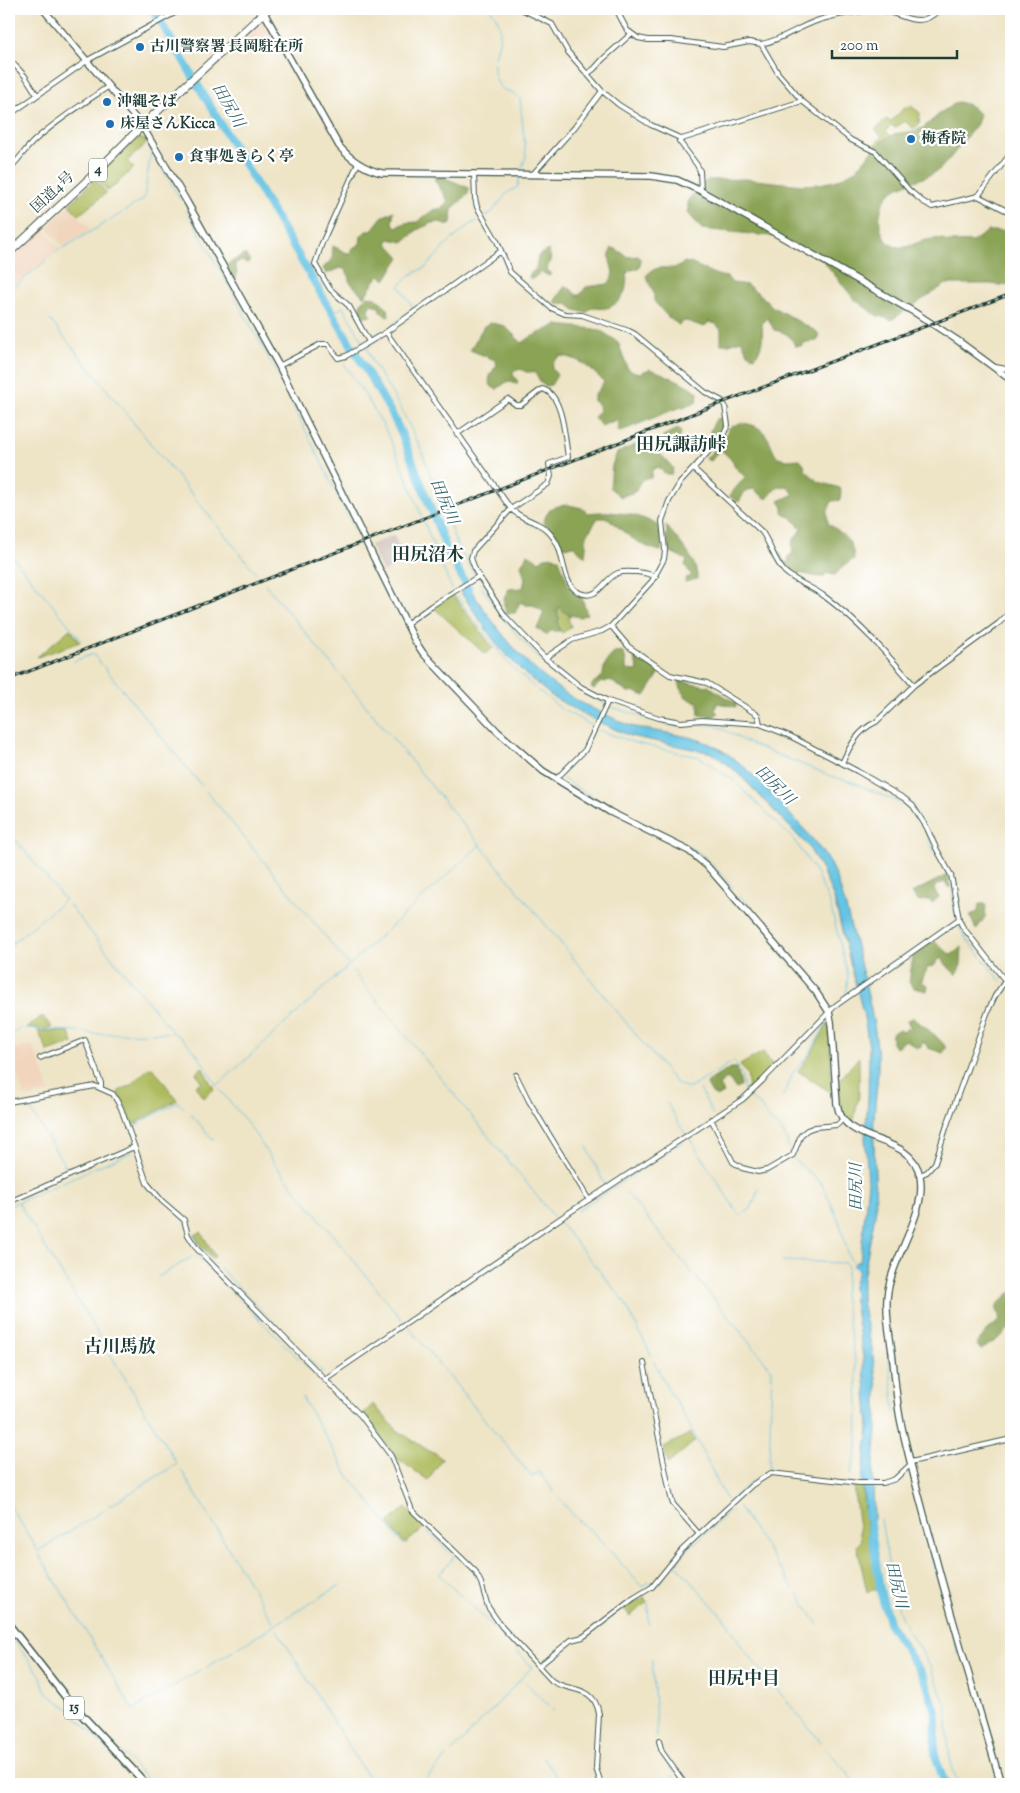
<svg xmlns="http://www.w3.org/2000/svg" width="1020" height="1793" viewBox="0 0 1020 1793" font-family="'Sorts Mill Goudy','Noto Serif JP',serif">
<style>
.built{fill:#f1d5bd}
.industrial{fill:#cec1ba}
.green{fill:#adbb5d;stroke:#667c48}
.forest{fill:#8aa354;stroke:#547044}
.water{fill:#65c3e3;stroke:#42808c}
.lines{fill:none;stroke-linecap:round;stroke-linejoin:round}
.stream{stroke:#65c3e3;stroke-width:1}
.river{stroke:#65c3e3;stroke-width:8}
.street-casing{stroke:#3e564a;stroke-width:6}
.secondary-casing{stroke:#3e564a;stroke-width:8}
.primary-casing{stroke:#3e564a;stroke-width:9}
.highway-casing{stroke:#3e564a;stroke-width:9}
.street{stroke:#fff;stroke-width:4}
.secondary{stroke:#fff;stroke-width:5.5}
.primary{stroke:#fff;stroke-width:6}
.highway{stroke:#fff;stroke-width:7}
.rail-casing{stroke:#1f3d34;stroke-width:3}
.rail{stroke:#fff;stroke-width:1;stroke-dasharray:4;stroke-linecap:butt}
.poi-dot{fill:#1f6fb2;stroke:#fff;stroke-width:2}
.labels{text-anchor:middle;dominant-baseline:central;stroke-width:4.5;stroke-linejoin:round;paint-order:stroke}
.shield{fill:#fff;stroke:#627771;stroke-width:1}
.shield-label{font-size:14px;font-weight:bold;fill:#1f3d34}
.poi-label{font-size:15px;font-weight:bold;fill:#1f3d34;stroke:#fff;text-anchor:start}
.street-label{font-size:15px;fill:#1f3d34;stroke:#fff}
.water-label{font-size:16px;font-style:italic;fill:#346569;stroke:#fff}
.quarter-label{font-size:18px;font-weight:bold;fill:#1f3d34;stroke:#fff}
</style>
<rect width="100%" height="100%" fill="#fff"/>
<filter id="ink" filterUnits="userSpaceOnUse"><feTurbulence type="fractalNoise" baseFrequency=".02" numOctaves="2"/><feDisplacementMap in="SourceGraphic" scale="10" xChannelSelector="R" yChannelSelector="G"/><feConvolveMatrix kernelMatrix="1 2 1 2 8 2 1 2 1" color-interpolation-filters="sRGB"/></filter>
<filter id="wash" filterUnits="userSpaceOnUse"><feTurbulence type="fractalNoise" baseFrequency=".0096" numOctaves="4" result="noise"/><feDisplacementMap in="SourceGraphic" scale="20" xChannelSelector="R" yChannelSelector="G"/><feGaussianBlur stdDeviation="1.12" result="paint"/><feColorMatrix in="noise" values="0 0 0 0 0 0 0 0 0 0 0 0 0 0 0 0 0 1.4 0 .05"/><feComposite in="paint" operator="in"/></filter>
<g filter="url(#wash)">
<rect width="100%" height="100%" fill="#eee4c6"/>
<path class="built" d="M260,22l5,1 11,17 -38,20 -7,-13z
M69,205l22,24 -28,17 -16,-19z
M43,229l16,19 -50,42v-29z
M32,1045l11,26 7,21 -19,5 -7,-1 -15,-45z"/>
<path class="industrial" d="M394,535l12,27 -23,10 -13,-27z"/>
<path class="green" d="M911,106l9,7 -1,11 -5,5 -9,-8 -10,7 -4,-3 -5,6 6,6 -14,14 -5,-5 9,-9 -7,-7 11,-11 4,3 14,-14z
M137,138l10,2 -2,5 -18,16 7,7 -26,23 -12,-14z
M95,179l11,14 -27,22 -10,-10z
M453,595l40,53 -8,6 -52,-47z
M560,607l5,6 6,3 -3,2 3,9 -9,6 -4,-7v-5l2,-1 -2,-6v-5z
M70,629l10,13 -43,15z
M42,1016l10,11 -5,3 -20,-2z
M828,1024l1,4 3,62 -3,1 -31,-20 12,-16z
M38,1031l31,1 4,11 -25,9z
M763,1052l10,14 -24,25 -2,-17 -7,-9z
M859,1057v38l-6,29c-15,-13 -14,-23 -15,-42z
M202,1067l12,22 -10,9 -8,-12 6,-4 -6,-9z
M149,1068l5,1 23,31 -46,26 -6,-21 -7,-10 1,-4 12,-6z
M201,1232l14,24 -2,2 -13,-13 -5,-10z
M373,1404l24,26 35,23 2,-1 8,7 -14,21 -36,-25 -5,-10 -24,-31z
M691,1433l4,8 -27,23 -4,-17z
M853,1485h9l3,34 13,70 -11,3 -10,-47 4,-4z
M406,1507l19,20 -20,17 -17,-21z
M644,1597l3,5 -17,14 -6,-8z"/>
<path class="forest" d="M957,102c11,2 15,4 23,13l-3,9c-12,14 -23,31 -36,44 -19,17 -55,12 -60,42 -2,7 -2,15 1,22 3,8 8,14 16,15 10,2 20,-6 29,-7 5,-1 11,-2 15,-1 6,2 1,3 7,3 8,0 15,-1 23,0l16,-11h23v55l-21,-2h-44l-55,36 -15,-5 -22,-16 -32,-40 -40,-20 -11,-3 -69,-7 -14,-16v-13l14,-16 6,-4 38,-1 56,6 18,-1 15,-3 21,-11 23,-27 15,-9 21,-3 8,-3 20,-17z
M434,177h9l26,11 -1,6 -16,15 -1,14 -5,2 -6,-3 -9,1c-5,4 -10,4 -15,8 -5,4 -8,8 -13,11l-13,-3 -3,4 13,14 -15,23 -5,-5c-5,3 -10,15 -16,22l-15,-16v-5l-3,-6 -5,-2 -15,6 -3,-6 9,-9 1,-13 16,8 4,-6 7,-4 1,-8 5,-5h5l11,-14 12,-6 -2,11 4,5 9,-4 12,-1 16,-12 9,-2 6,-5c-2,-10 -11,-16 -14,-26z
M612,248l4,1 12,8 10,-1 3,4 -2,8 -11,3c-2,6 -1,13 -3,20 -6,14 -19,21 -33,16l-6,6 -11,-3 -9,-7 -9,2 -3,-3 11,-16 5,2 6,7h4l6,-8 22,-3c12,-15 -4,-20 4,-36z
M548,250l3,8 -4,11 4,5 -2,2 -8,-4 -10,8 -2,-2 1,-4 6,-5 2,-13z
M244,255h2l4,6 -3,2 -5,-2 -7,2 2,12 -1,3h-4l-6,-11 3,-4z
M684,262c16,2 27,14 43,15l5,6 15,2 14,10 12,12 44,25 2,6 -2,3 -11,1 -5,4h-6c-4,-11 -10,-14 -21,-16l-6,-12 -6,6c1,12 1,23 -7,33 -10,-3 -9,-9 -14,-17l-12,4h-8v-14l-5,-6 -7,-2 -5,5 -14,-5 -6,-1 -5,4 -12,-9 -13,-15v-8l-8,-17c14,-17 27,0 38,-14z
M368,296c9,1 21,10 21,20l-2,1 -6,-5 -3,-6 -7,-2 -3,5 3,7 -9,1 -3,-1 2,-13z
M491,323l14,3 17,17 9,-6 26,-12 37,4 9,3 15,10 9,25 4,4 9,2 10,-4c17,6 33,13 48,23l-1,8 -3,4 -19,5 -51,21 -7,1 2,-7 -3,-4 -15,6 -7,-9 5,-5v-6l-5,-5v-5l10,-14c-13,-13 -25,-25 -44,-26l-7,7 -1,6 5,6 -6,10 -6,1 -4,-3 -6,-11h-9l-5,-3 -7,2 -2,2 6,9 -2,2 -8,-3 -11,8 -5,-2c-6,-9 -1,-14 5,-22l-2,-5 -25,-10 14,-24z
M721,418l4,6 -5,12 -10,12 -3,-2 1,-5 5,-1 -4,-7 7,-14z
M740,423c24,1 28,14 36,33l11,4 13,-1 4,5 1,6 14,12 21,6 1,3 -1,9 -8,1 -5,12 1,10c14,11 25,16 26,36l-11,7 -8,9 -9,-2 -2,4c-8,0 -13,-2 -20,-3 -2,-1 -5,0 -8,0 -13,-3 -18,-15 -24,-26l3,-1 7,9 1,5 5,2 1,-7 4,-3c-3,-11 2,-16 9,-24l-11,-12 -4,-1 -4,-3v-6l-4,-6 15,-7 -7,-8 -11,2 -9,11 -14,-10 -8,2 -6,11 -10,-6 16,-19 -11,-11 -1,-5 -13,-12 -9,12 -5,-2 18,-22 5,-9z
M678,429l3,4 -3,9 -8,5 -7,-6v-5z
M637,444c18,2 25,11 36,24l-1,6h-6l-9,-7 -5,3 -1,8c-10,-1 -12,5 -15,13l-15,6 -11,-9 2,-23 5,-12z
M569,505l13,3 6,5c22,-3 56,1 73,15v23c-21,-4 -38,-19 -53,-33h-10l-11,17 -2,22 -11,-11 -13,1 -3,-9 -15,-16c7,-15 9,-16 26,-17z
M666,525c11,15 32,34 31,54l-12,3 1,-4 6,-2 -7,-11 2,-5 -18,-9z
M528,554l11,7 6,-4 9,-1 5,3 9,25 14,14 5,16 -7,3c-9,-1 -14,-4 -20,-10l-3,2v5l2,5 -2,2 3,10h-10l-3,4 -10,-6 7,-17 -11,-7h-7l-6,-3 -5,11h-8c-5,-10 -4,-15 2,-24l14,-1 2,-9 -4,-14z
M616,652l8,1 2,10v7l10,1 2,-2 -5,-14h2l24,15v4l-14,22 -13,-5 -2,2 -21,-13 -4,2 -3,-1 -8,8 -3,-2 2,-4 10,-7c0,-11 5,-19 13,-24z
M679,681l29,5 28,17v4l-19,-4 -2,7 3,3 -5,4 -14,-2 -1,-13c-13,-3 -16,-7 -19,-21z
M947,875l3,12 -1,1 -4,-6 -9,3 -2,5 5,7 -7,6 -2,-3 -12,1 -6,-8z
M979,904h7l-1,13 -9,13 -6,-15 8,-3z
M935,942l16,13 11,-8 -1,18 -5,10 -16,-17 -6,8 -6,1 -7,15 7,3 -1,6 -13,-3 -5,-5 4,-27 15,-13z
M913,1018c8,6 30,22 33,30l-3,5 -15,-5 -3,-5h-3l-1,3 -4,2 -11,-8 -11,8 -3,-5v-10l6,-3 7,2 1,-3h5l-4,-9z
M730,1068h7l4,18 -5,3 -8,-11 -9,7 5,8 -7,4 -5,-3 -5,-9 2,-4z
M1011,1292c0,40 4,36 -30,58l-5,-6 13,-15 11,-9 -4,-14z"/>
<path class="water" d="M468,586c40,59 71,100 139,129 8,4 16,8 24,11 26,7 62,8 85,21 28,15 49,40 70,63 16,17 34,35 45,56 12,24 17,51 24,76 9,38 20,76 23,115 1,20 -3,41 -4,61 -1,8 1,15 0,22l2,69 -14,75v18l10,47 5,37v44l-4,45 1,45 -9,-1 -3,-41 7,-50 -6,-71 -9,-56 -1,-15 5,-15 -5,-5 4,-5 3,1 8,-80 -3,-44 3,-40 1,-51 -5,-30 -30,-118 -11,-27 -15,-26 -72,-75 -24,-18 -82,-17 -38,-17 -39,-22 -28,-23 -17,-17 -10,-11 -38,-55z"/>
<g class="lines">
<path class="stream" d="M490,9c26,28 -7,45 8,75 4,9 17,7 22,15l6,57 -5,15
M148,144l33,57
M186,209l90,162 81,163
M125,211l19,-12 7,-48
M485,216l6,-3 16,-20 11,-6 1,-9
M63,248l59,-35
M9,291l51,-42
M332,313l11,-6 20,35
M50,320l206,253
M392,325l22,-16 -15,-23 11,-11 16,-8 23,-25 22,-18 9,-4
M373,336l7,-4
M376,340l-9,8 5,13 28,46 20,40 37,98 16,28
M344,364c19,28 38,55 51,86 20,46 36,93 57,139
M9,552l72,88
M479,583c37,56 65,88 125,121
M265,584l73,88
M457,597l51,66 27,25
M74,661l19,-7 109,132
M342,677l333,405 12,6h3l44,-27
M538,690l24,19
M609,706l55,18 12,2 22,-2 16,1 11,5 21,12 85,34 21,6 55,24c14,9 19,29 26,43 5,10 14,19 17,31
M565,711l28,15
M599,730l36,13 64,14 33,22 63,62 21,32 14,31 18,71 -2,20
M563,779l59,35
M206,791l142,173
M649,827l49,25 9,7
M9,832l56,68 -56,46
M711,863l22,25
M951,884l5,35
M739,894l87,104
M68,904l104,127
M957,923l7,13 37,45
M353,971l202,247
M25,1029l54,2
M84,1032l11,2 51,-1
M152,1033h16
M171,1033l2,-1c4,4 10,6 13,10 13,12 22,29 31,44l263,-241
M9,1038l12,-11
M736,1064l5,9 4,21
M700,1089l13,26
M220,1090l26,31 28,42 129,158
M747,1097l12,7 9,14 13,11 6,11 3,16 31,27 4,7 15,34 9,33 5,7
M782,1097l4,-6 6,-17 17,-20 19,-33
M667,1103l18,31
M27,1104l42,68
M191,1114l23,27
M132,1127l46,-25 6,6
M689,1138l48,74
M587,1147l18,38
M138,1148l7,17
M94,1168l38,-16
M626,1192l146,178 -3,101 -12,7 -24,19
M18,1202l159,262 -68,42
M9,1206l81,-36
M577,1211l107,-70
M739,1216l12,-7 8,-21
M560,1223l64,78 27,54
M194,1234l4,10 14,16
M782,1261l63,2 3,3 -4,29 12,71 2,36 -1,48 -7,25
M215,1263l108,110
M158,1277l37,-22 124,124
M882,1298l13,114
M407,1325l125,152 7,-5 15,20
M654,1362l14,27 18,29 41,83
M302,1397l46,78 55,69
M181,1470l92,152
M558,1497l18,21 20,17 46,52 6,-5 2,2
M9,1504l29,47 67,-41
M738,1506l56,83
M919,1513l39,140
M881,1520l7,42 12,52 6,13 24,39 16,39 1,6c0,27 0,49 12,73
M427,1531l27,26 -15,18 58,55 35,37 -80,85
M39,1554l94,156 67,-40
M674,1562l54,61 16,27 77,92
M677,1563l8,-11 47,-42
M655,1587l11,-14
M798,1594l20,31
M648,1603l1,21
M277,1630l95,154
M9,1634l32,42 3,12 4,6 20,14 72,76
M652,1660l5,77
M207,1667l136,-84
M526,1683l28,28
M105,1735l47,49
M658,1748l4,9
M826,1748l30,36
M544,1759l18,25
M665,1760l8,11
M421,1784l26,-27
M670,1784l3,-9"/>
<path class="river" d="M153,9l239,405 11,23 44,113 22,40
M868,1511l13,83 9,31 35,54 11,33 -1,43 10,29"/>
</g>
</g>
<g filter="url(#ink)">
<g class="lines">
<defs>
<path id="street" d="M521,9l31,15 16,28 34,39 17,14 32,20 31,14
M616,9l11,21 11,8 10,2h23l52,7 26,-5 12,2 17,29 24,28 49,39 25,12 33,38 13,11 10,6 46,-11 33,17
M761,44c23,-4 42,-21 65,-26 15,-4 34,-7 50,-8 16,-1 33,14 49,9 6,-2 11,-7 17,-10
M9,59l16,17 12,19
M587,74l7,-5 9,-10 28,-25
M9,115l79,-55 94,-51
M358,163l-36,80 -7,21 15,25 19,17 20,36
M9,169c10,-9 16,-20 26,-29 22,-20 49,-37 74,-54
M474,174l1,24 2,9 20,34 13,31 41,36 14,6 17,1 47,16 6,3 70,58 17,9 3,5 3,19 -5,11 -43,47 -11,18 -7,20 3,29 -1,9 -12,22 -41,45 -9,5 -30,9 -27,18
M532,175l42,-47 28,-37
M701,191l-1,-20 -3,-6 -18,-24 3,-2 120,-38
M978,196l33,-43
M386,332l125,177c16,15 32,10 45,33 9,15 6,43 24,51 19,8 24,-15 38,-20 6,-2 13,-1 19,-1 7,1 12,1 19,5
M279,366l42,-22h7l10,14 8,-2 40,-24 115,-81
M996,367l15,3
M457,434l51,-35 8,6h5l21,-16c21,4 23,50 26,68l-19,7 2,12 -3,8 -37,25 -38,42 -2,7 5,14 30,45 39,41 36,29 27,14 51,17 22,4 21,-2 58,4 30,12 67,35 48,28 8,7 14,22 9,20 15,27 8,44 3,7 49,62
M694,469l68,63c9,13 12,29 23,40 11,10 27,15 39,24 34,25 62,57 90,89
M406,624l25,-18 48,-30
M611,626l18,21 41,28 37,8 51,32 2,9
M842,763c8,-17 16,-33 34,-41l38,-37 85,-62 12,-12
M556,779l29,-29 23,-49
M40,1058l45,-18 16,43v5
M516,1075l13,26 60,99
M9,1102l86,-16 18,8 8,14 26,75 15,18 22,19 4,15 9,14 164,167 30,40 21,54 63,61 6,12 7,24 14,20 50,54c19,12 42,3 47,33l-3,54 5,16
M711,1119l22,43 9,6 16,4 9,-2 26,-15 8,-20 6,-5 8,-3 22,-2 5,-5
M920,1175l7,-3 8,-9 12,-38 41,-114 7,-15 16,-24
M9,1202l125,-55
M644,1363l27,135 2,6 26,30
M325,1379l236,-161 182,-119 20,-19 72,-74 124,-87
M911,1462l100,-23
M539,1666l32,-26 12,-3 51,-39 18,-11 30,-37 70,-65 19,-12 88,10h24l12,-4 16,-15
M659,1741l3,11 23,32"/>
<path id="secondary" d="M43,9l99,117 45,76 92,164 136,275 8,12 74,78 46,40 67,41 79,39 18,15 109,126 13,20 2,9 6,83c7,44 74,27 83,72 8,42 -36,89 -33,131 0,15 3,30 5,45 3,23 4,48 9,71 9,41 20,81 31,121 21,81 46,160 69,240
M262,9l77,137c12,14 25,23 43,27l269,3 26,4 24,11 213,121 43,28 54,40"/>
<path id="primary" d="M9,1625l59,75 78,84"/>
<path id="highway" d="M9,253l84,-78 54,-54 121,-112"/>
</defs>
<use href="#street" class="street-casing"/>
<use href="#secondary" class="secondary-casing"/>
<use href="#primary" class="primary-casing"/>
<use href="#highway" class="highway-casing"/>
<use href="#street" class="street"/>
<use href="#secondary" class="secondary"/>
<use href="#primary" class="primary"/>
<use href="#highway" class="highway"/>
<defs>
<path id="rail" d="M9,679l704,-273 298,-112"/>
</defs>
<use href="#rail" class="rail-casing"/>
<use href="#rail" class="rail"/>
</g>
</g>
<g class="poi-dot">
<circle cx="140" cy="47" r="5"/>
<circle cx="107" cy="102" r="5"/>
<circle cx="110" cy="124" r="5"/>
<circle cx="911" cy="139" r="5"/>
<circle cx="179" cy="157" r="5"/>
</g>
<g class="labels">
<g class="shield">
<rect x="89" y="158.5" width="18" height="23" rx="4"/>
<rect x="64" y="1696.5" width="20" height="23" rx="4"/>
</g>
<g class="shield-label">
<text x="98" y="170">4</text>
<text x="74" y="1708">15</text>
</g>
<g class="poi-label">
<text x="150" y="47">古川警察署 長岡駐在所</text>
<text x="117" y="102">沖縄そば</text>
<text x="120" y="124">床屋さんKicca</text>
<text x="921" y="139">梅香院</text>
<text x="189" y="157">食事処きらく亭</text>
</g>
<g class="street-label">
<text transform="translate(53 193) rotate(-43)">国道4号</text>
</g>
<g class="water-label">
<text transform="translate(227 106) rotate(60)">田尻川</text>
<text transform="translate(443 502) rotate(67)">田尻川</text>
<text transform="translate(774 786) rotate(45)">田尻川</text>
<text transform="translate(857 1187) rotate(-90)">田尻川</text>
<text transform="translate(895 1585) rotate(77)">田尻川</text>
</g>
<g class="quarter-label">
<text x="681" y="446">田尻諏訪峠</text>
<text x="428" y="556">田尻沼木</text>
<text x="120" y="1348">古川馬放</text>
<text x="744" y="1680">田尻中目</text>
</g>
</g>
<rect width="1020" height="1793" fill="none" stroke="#fff" stroke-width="30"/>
<path d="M832 50v8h125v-8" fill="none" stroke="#1f3d34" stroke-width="2.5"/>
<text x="840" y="50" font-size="15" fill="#1f3d34" stroke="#ffffff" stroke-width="4" paint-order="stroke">200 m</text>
</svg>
